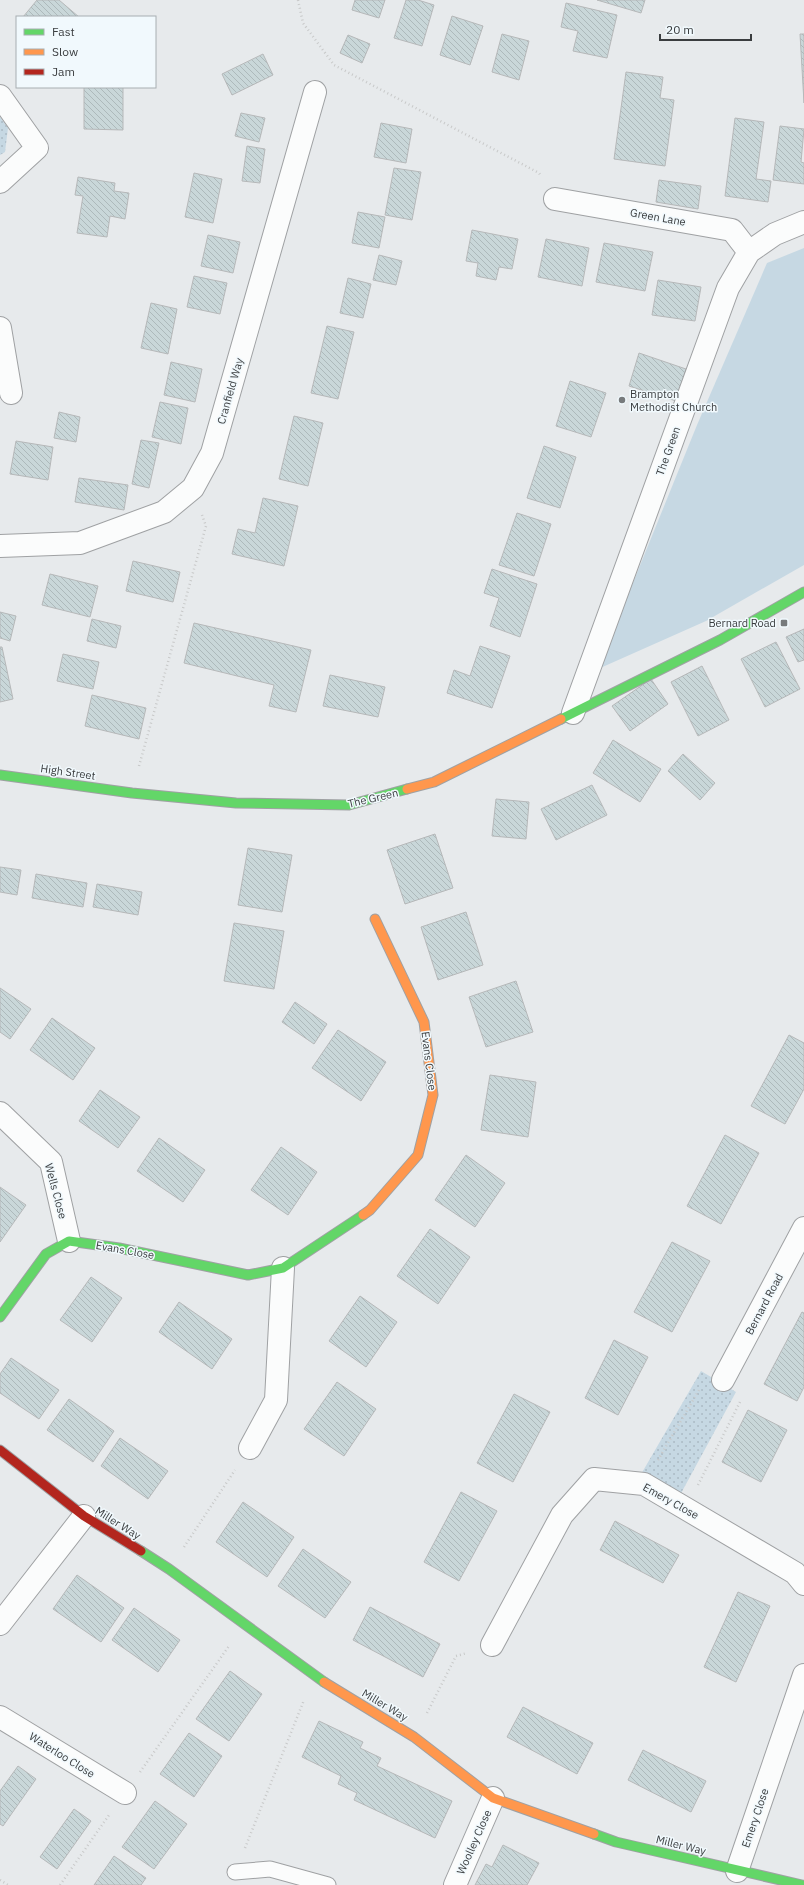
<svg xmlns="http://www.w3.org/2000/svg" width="804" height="1885" viewBox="0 0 804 1885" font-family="'IBM Plex Sans',sans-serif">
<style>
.grass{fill:url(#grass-dots)}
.green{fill:#c6d8e3}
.building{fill:url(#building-back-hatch);stroke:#b6b8b9}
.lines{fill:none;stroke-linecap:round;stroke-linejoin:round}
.lane-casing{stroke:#9fa1a3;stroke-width:17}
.street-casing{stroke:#9fa1a3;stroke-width:24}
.fast-casing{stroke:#9fa1a3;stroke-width:11}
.slow-casing{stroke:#9fa1a3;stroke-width:11}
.jam-casing{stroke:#9fa1a3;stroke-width:11}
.path{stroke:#c8c9c9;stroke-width:2.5;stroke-dasharray:1 3;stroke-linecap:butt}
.lane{stroke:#fbfcfc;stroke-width:15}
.street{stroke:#fbfcfc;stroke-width:22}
.fast{stroke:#63d668;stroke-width:9}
.slow{stroke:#ff974d;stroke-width:9}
.jam{stroke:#b3261e;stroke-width:9}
.poi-dot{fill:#777a7c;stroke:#f1f9fd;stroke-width:1.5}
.labels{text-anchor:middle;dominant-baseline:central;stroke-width:3;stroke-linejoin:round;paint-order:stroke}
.street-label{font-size:11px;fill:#3a3d3f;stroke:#f1f9fd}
.poi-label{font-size:11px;fill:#3a3d3f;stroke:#f1f9fd;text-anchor:start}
</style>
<defs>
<pattern id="grass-dots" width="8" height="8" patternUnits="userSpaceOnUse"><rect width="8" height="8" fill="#c6d8e3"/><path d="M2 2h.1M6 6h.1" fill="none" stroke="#abbac4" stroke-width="1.8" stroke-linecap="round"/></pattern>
<pattern id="building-back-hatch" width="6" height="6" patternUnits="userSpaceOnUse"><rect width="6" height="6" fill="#c9d7d9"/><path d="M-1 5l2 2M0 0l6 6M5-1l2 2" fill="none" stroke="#adb9bb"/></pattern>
</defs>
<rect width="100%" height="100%" fill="#e7eaec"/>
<path class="grass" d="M0,117l8,11 -3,24 -5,3z
M701,1371l35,21 -57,105 -39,-21z"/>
<path class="green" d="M804,248v317l-98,56 -108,48 99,-244 70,-162z"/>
<path class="building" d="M37,0h22l20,17h-56z
M355,0h30l-6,18 -27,-8z
M406,0h12l16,5 -12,41 -28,-8z
M597,0h48l-4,13z
M566,3l51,12 -10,43 -34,-7 5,-20 -17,-4z
M452,16l31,10 -13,39 -30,-10z
M502,34l27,7 -10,39 -27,-8z
M800,34h4v69z
M348,35l22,9 -8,19 -22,-10z
M263,54l10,21 -41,20 -10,-21z
M626,72l37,5 -3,21 14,2 -9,66 -51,-7z
M84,87h39v43l-39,-1z
M241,113l24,5 -6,24 -24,-6z
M735,118l29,4 -8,57 15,2 -3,21 -43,-6z
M381,123l31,6 -6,34 -32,-6z
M780,126l24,3 -3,33 3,1v21l-31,-4z
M247,146l18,3 -5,34 -18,-2z
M394,168l27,4 -9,48 -27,-5z
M194,173l28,6 -9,44 -28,-6z
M78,177l37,6 -1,8 15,2 -4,26 -15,-3 -3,21 -30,-4 6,-37 -8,-1z
M659,180l42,6 -3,23 -42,-7z
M358,212l27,5 -6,31 -27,-5z
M472,230l46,9 -6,30 -13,-2 -3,13 -20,-4 2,-13 -12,-2z
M208,235l32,7 -7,31 -32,-7z
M546,239l43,9 -7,38 -44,-9z
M604,243l49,9 -8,39 -49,-9z
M379,255l23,6 -6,24 -23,-5z
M194,276l33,7 -7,31 -33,-7z
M348,278l23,6 -8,34 -23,-5z
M658,280l43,7 -6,34 -43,-6z
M151,303l26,6 -9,45 -27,-6z
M327,326l27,6 -16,67 -27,-6z
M639,353l47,16 -10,32 -47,-15z
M171,362l31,7 -7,33 -31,-7z
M570,381l36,12 -15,44 -35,-11z
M160,402l28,6 -7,36 -29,-7z
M59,412l21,5 -4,25 -22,-4z
M294,416l29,7 -15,63 -29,-7z
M141,440l18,3 -10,45 -17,-4z
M16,441l37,6 -5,33 -38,-6z
M544,446l32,11 -16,51 -33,-10z
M79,478l49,7 -4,25 -49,-8z
M263,498l35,8 -14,60 -52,-12 6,-25 17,4z
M517,513l34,11 -17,52 -35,-11z
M133,561l47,11 -7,30 -47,-11z
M492,569l45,15 -17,53 -30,-11 9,-28 -15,-5z
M50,574l48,12 -8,31 -48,-12z
M0,612l16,4 -6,25 -10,-3z
M92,619l29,7 -5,22 -29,-7z
M194,623l117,27 -15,62 -27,-6 5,-21 -90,-22z
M804,629v31l-6,2 -12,-25z
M776,642l24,47 -35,18 -24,-48z
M480,646l30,10 -18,52 -45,-15 7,-23 16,6z
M0,647h2l11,52 -13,3z
M63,654l36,8 -6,27 -36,-8z
M702,666l27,54 -31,16 -27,-54z
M330,675l55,12 -7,30 -55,-11z
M651,679l17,25 -38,27 -18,-25z
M92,695l54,13 -7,31 -54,-13z
M613,740l48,29 -21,33 -47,-29z
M683,754l32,29 -15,17 -32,-29z
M592,785l15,30 -51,25 -15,-31z
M496,799l33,3 -3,37 -34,-3z
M435,834l18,54 -48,16 -18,-54z
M248,848l44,7 -10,57 -44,-7z
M0,867l21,3 -4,25 -17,-3z
M36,874l51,9 -4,24 -51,-9z
M97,884l45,8 -4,23 -45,-8z
M466,912l17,53 -45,15 -17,-53z
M234,923l50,8 -10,58 -50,-8z
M516,981l17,51 -47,15 -17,-50z
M0,988l31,21 -21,30 -10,-7z
M295,1002l32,22 -13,20 -32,-22z
M52,1018l43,30 -22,32 -43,-30z
M338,1030l48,32 -25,39 -49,-33z
M789,1035l15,8v46l-19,35 -34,-18z
M490,1075l46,7 -8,55 -47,-7z
M100,1090l40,27 -22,31 -39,-27z
M725,1135l34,18 -38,71 -34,-18z
M159,1138l46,32 -22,32 -46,-31z
M281,1147l36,25 -29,43 -37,-25z
M466,1155l39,28 -30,44 -40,-27z
M0,1187l26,18 -26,37z
M430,1229l40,28 -32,47 -41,-28z
M672,1242l38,19 -38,71 -38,-20z
M91,1277l31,21 -30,44 -32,-22z
M360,1296l37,26 -31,45 -37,-26z
M179,1302l53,37 -20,30 -53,-37z
M802,1312l2,1v74l-7,14 -33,-17z
M614,1340l34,17 -30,58 -33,-17z
M11,1358l48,32 -20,29 -39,-26v-19z
M337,1382l39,27 -32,47 -40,-27z
M514,1394l36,18 -37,70 -36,-19z
M69,1399l45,32 -21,31 -46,-32z
M748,1410l39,20 -26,52 -39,-20z
M120,1438l48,33 -20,28 -47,-33z
M461,1492l36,19 -38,70 -35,-19z
M243,1502l51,35 -27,40 -51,-35z
M615,1521l64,34 -16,28 -63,-33z
M303,1549l48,33 -26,36 -47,-32z
M77,1575l47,33 -23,34 -48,-33z
M738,1592l32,14 -34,76 -32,-15z
M370,1607l70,37 -17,33 -70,-37z
M134,1608l46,32 -22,32 -46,-32z
M230,1671l32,23 -33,47 -33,-22z
M523,1707l70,36 -16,31 -70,-37z
M319,1721l44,21 -3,6 21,10 -4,8 75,35 -17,37 -81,-38 3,-7 -19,-9 3,-8 -39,-19z
M189,1733l33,23 -28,41 -34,-23z
M643,1750l63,31 -15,31 -63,-32z
M18,1766l18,13 -33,47 -3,-2v-33z
M155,1801l32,23 -33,45 -32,-22z
M74,1809l17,12 -34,48 -17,-12z
M503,1845l36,18 -12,22h-52l11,-21 6,3z
M114,1856l32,22 -5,7h-47z"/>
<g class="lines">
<defs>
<path id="lane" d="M235,1872l35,-3 58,16"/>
<path id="street" d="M0,96l37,52 -37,34
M555,199l177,31 17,22
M0,328l11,65
M0,546l80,-3 84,-31 29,-24 19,-35 103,-361
M573,713l155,-425 21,-36 26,-18 29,-12
M0,1113l51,49 18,79
M723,1380l81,-152
M250,1448l26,-48 7,-132
M0,1624l84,-108
M492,1645l70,-130 32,-36 50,5 151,89 9,11
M0,1717l125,76
M737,1871l67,-196
M455,1885l38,-87"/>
<path id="fast" d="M561,719l159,-79 84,-48
M0,775l132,18 104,10 113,2 58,-16
M0,1317l46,-63 23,-13 50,7 129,27 35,-7 80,-53
M141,1551l28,18 155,113
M594,1834l22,8 186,43"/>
<path id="slow" d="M407,789l27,-7 127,-63
M363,1215l7,-5 48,-55 15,-60 -9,-73 -49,-103
M324,1682l90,55 79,61 101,36"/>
<path id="jam" d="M0,1450l84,66 57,35"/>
</defs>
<use href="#lane" class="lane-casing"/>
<use href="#street" class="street-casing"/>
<use href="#fast" class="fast-casing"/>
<use href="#slow" class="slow-casing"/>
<use href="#jam" class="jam-casing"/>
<path class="path" d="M298,0l5,23 31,42 205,108 2,3
M139,766l67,-240 -4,-11
M658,1460l41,-70
M698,1485l43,-85
M184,1547l51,-77
M427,1713l29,-57 11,-3
M140,1772l89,-126
M245,1848l59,-148
M0,1880l8,5
M60,1885l49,-70"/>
<use href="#lane" class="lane"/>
<use href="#street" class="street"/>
<use href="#fast" class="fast"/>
<use href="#slow" class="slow"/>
<use href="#jam" class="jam"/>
</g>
<g class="poi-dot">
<circle cx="622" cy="400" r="4"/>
<rect x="780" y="619" width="8" height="8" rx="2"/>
</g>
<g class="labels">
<g class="street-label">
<text transform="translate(658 217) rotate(10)">Green Lane</text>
<text transform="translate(230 391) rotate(-74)">Cranfield Way</text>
<text transform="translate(668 451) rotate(-70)">The Green</text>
<text transform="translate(68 772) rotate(8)">High Street</text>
<text transform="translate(373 798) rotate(-13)">The Green</text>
<text transform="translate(429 1061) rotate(83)">Evans Close</text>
<text transform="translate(56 1191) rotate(75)">Wells Close</text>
<text transform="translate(125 1250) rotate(10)">Evans Close</text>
<text transform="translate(764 1304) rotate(-62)">Bernard Road</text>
<text transform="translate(671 1501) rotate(29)">Emery Close</text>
<text transform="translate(118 1523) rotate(32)">Miller Way</text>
<text transform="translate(385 1705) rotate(31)">Miller Way</text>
<text transform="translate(62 1755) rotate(32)">Waterloo Close</text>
<text transform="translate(755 1818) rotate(-71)">Emery Close</text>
<text transform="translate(474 1842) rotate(-66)">Woolley Close</text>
<text transform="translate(681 1845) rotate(14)">Miller Way</text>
</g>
<g class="poi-label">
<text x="630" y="394">Brampton<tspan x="630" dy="13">Methodist Church</tspan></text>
<text x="776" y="623" text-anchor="end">Bernard Road</text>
</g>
</g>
<rect x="16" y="16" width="140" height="72" fill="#f1f9fd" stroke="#a8aeb1"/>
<rect x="24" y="29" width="20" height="6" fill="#63d668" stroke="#a8aeb1"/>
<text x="52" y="36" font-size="12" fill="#3a3d3f">Fast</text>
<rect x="24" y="49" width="20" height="6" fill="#ff974d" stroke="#a8aeb1"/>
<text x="52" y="56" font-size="12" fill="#3a3d3f">Slow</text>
<rect x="24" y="69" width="20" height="6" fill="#b3261e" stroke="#a8aeb1"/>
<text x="52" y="76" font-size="12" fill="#3a3d3f">Jam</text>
<path d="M660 34v6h91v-6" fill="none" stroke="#3a3d3f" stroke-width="2"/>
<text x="666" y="34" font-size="12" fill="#3a3d3f" stroke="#f1f9fd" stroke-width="3" paint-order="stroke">20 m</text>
</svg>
